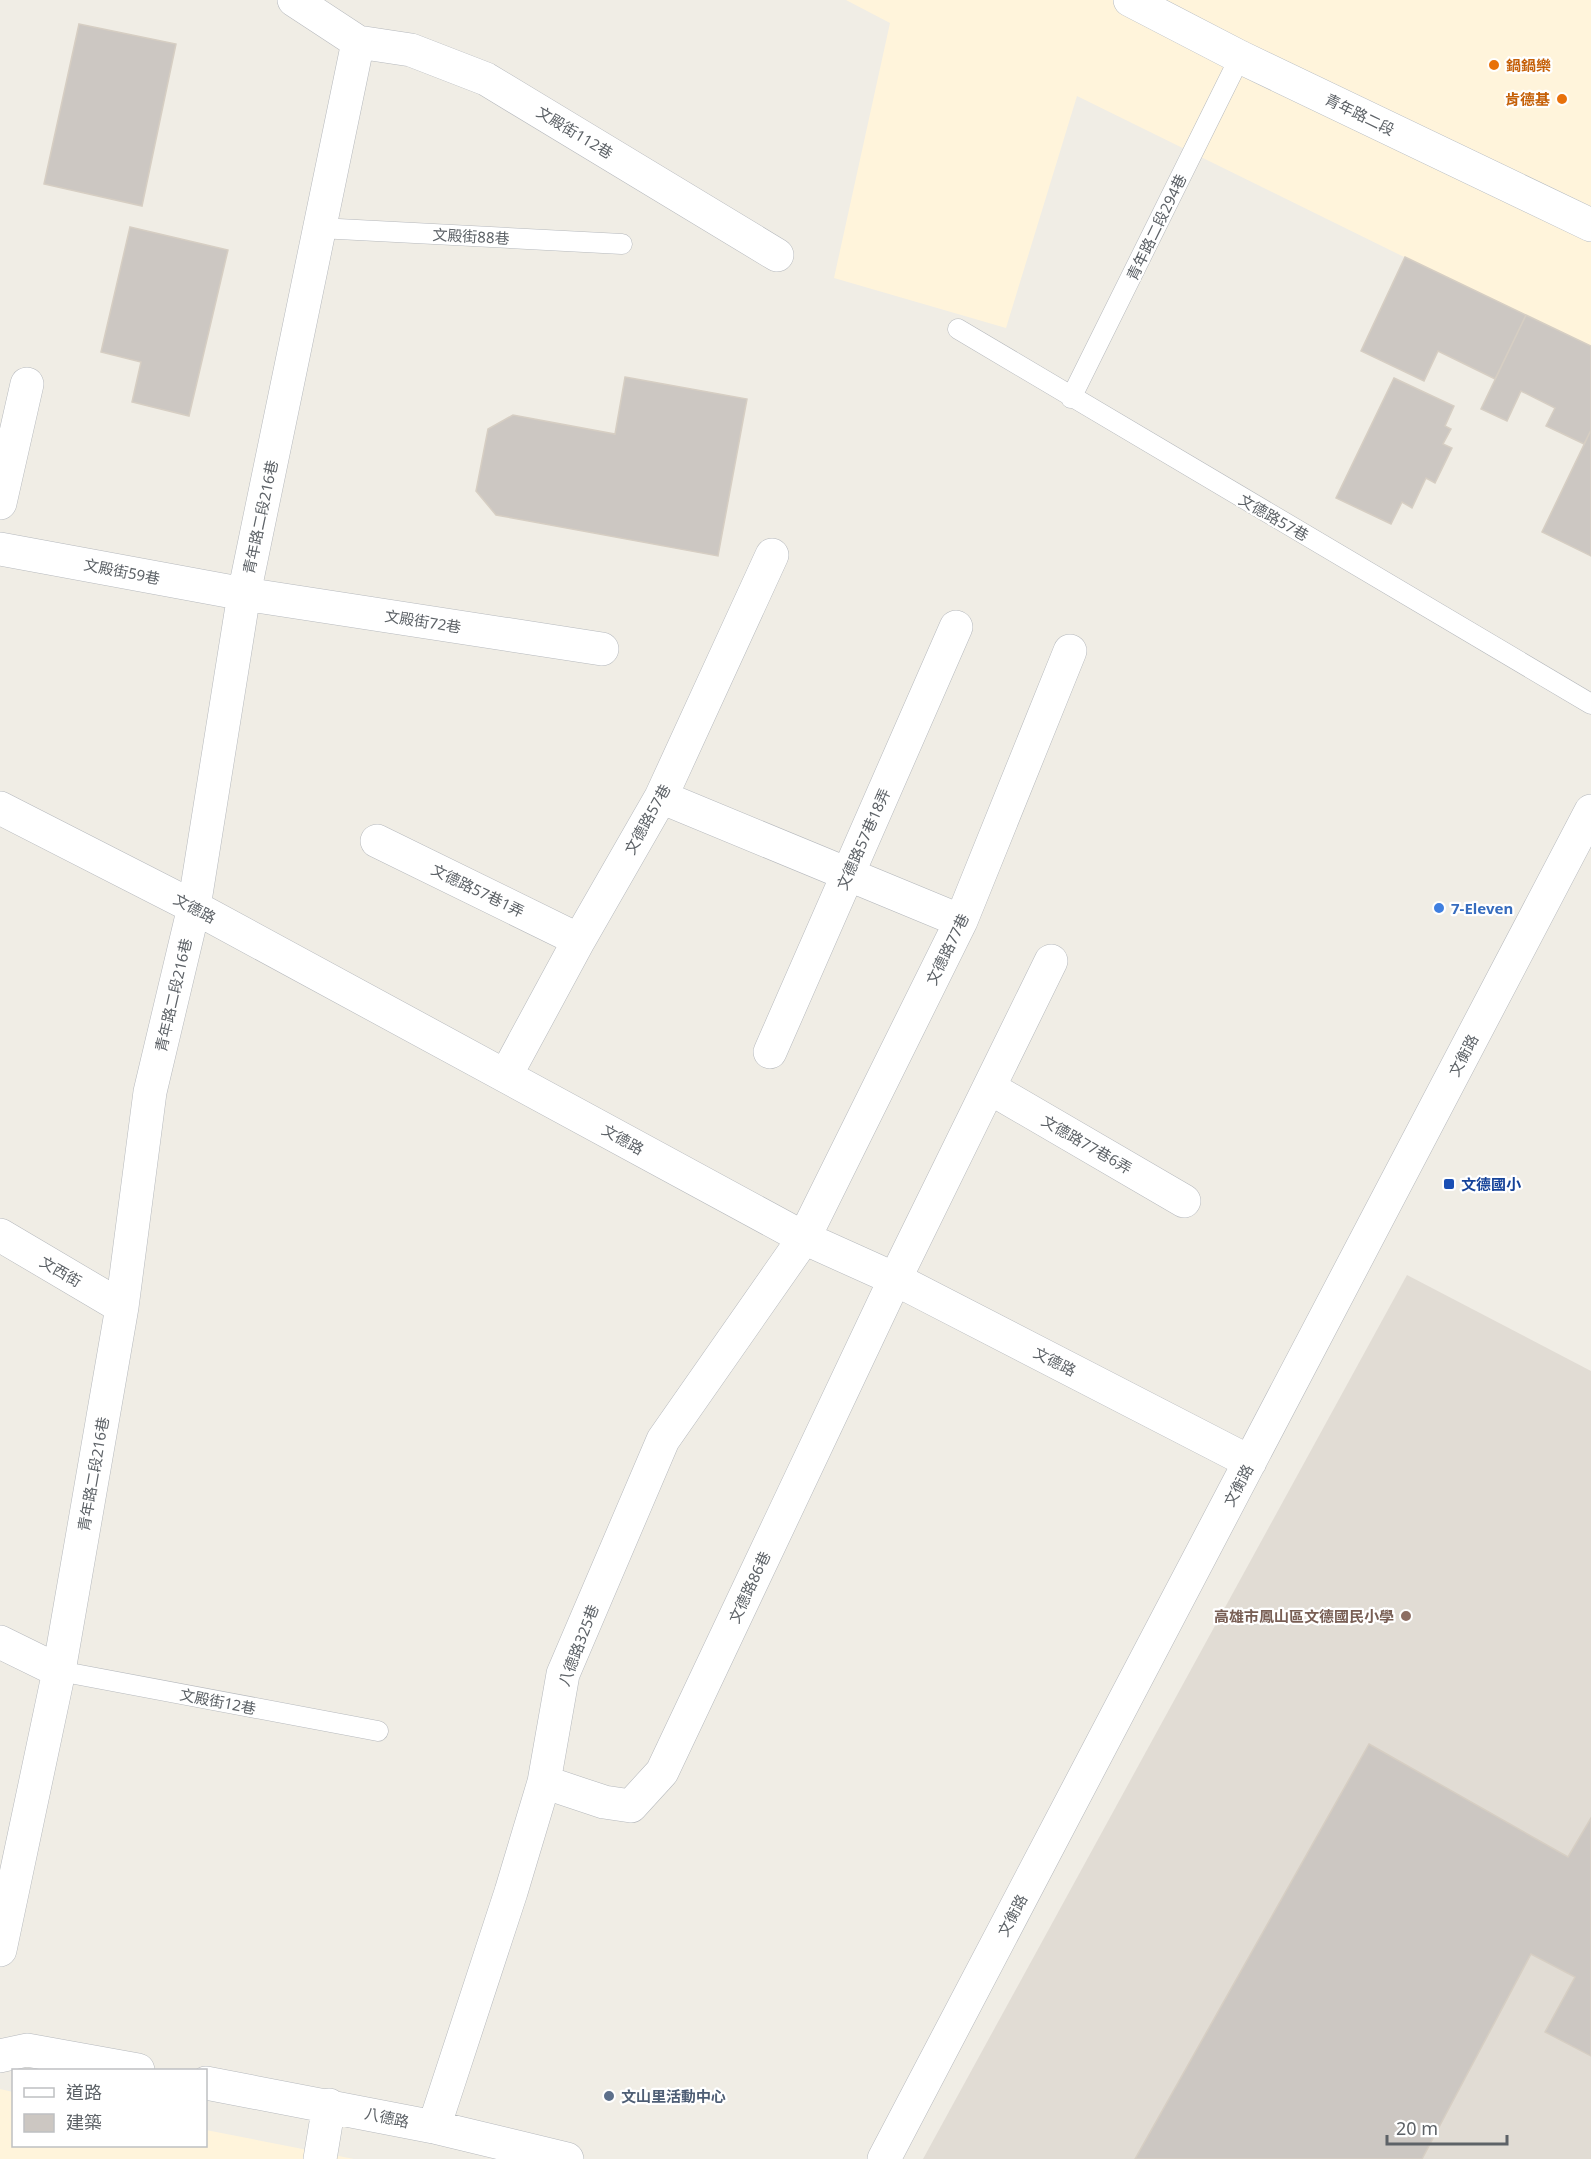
<svg xmlns="http://www.w3.org/2000/svg" width="1591" height="2159" viewBox="0 0 1591 2159" font-family="'Noto Sans','Noto Sans TC',sans-serif">
<style>
.commercial{fill:#fff4db}
.education{fill:#e1dcd4}
.building{fill:#ccc7c2;stroke:#d6cec3;stroke-width:1.5}
.lines{fill:none;stroke-linecap:round;stroke-linejoin:round}
.lane-casing{stroke:#b6b9bd;stroke-width:21}
.street-casing{stroke:#b6b9bd;stroke-width:34}
.secondary-casing{stroke:#b6bbc0;stroke-width:34}
.lane{stroke:#fff;stroke-width:20}
.street{stroke:#fff;stroke-width:33}
.secondary{stroke:#fff;stroke-width:33}
.food-dot{fill:#e8710a;stroke:#fff;stroke-width:2}
.shop-dot{fill:#3f7fe0;stroke:#fff;stroke-width:2}
.transit-dot{fill:#1a4fb4;stroke:#fff;stroke-width:2}
.education-dot{fill:#8d6e63;stroke:#fff;stroke-width:2}
.service-dot{fill:#5c6f8a;stroke:#fff;stroke-width:2}
.labels{text-anchor:middle;dominant-baseline:central;stroke-width:4.5;stroke-linejoin:round;paint-order:stroke}
.food-label{font-size:15px;font-weight:bold;fill:#c56008;stroke:#fff;text-anchor:start}
.street-label{font-size:15px;fill:#5d6267;stroke:#fff}
.shop-label{font-size:15px;font-weight:bold;fill:#366cbe;stroke:#fff;text-anchor:start}
.transit-label{font-size:15px;font-weight:bold;fill:#164399;stroke:#fff;text-anchor:start}
.education-label{font-size:15px;font-weight:bold;fill:#785e54;stroke:#fff;text-anchor:end}
.service-label{font-size:15px;font-weight:bold;fill:#4e5e75;stroke:#fff;text-anchor:start}
</style>
<rect width="100%" height="100%" fill="#f0ede5"/>
<path class="commercial" d="M846,0h745v349l-514,-253 -71,232 -172,-50 56,-255z
M0,2089l13,3 1,54h192v-16l148,29h-354z"/>
<path class="education" d="M1407,1275l184,96v788h-668z"/>
<path class="building" d="M79,24l97,20 -34,162 -98,-22z
M130,227l98,23 -39,166 -57,-14 9,-40 -40,-10z
M1405,257l121,58 -31,64 -57,-28 -14,30 -63,-30z
M1526,315l65,31v84l-7,14 -38,-18 9,-18 -34,-17 -14,30 -26,-12z
M625,377l122,22 -29,157 -222,-41 -20,-24 12,-62 25,-14 102,19z
M1394,378l60,28 -9,20 6,3 -8,15 9,4 -17,35 -9,-5 -14,30 -10,-6 -11,22 -55,-26z
M1591,430v126l-49,-24z
M1369,1744l199,113 23,-39v238l-46,-24 30,-55 -44,-23 -109,205h-287z"/>
<g class="lines">
<defs>
<path id="lane" d="M319,228l303,16
M958,329l633,375
M1071,398l169,-341
M59,1671l319,60"/>
<path id="street" d="M294,0l64,42 53,8 75,29 291,176
M0,503l27,-119
M0,549l244,45 358,55
M661,797l300,124
M0,808l194,99 610,331 91,41 355,183
M377,841l202,99
M770,1052l186,-425
M506,1075l73,-135 82,-143 111,-242
M990,1088l194,113
M0,1235l122,72
M0,1642l59,29
M544,1782l60,20 27,4 31,-34 233,-493 156,-318
M0,1950l59,-279 63,-364 28,-215 44,-185 50,-313 114,-552
M0,2056l27,-6 111,20
M206,2083l228,44 133,32
M434,2127l77,-235 33,-110 19,-108 100,-234 141,-202 157,-317 109,-270
M320,2159l9,-54
M884,2159l707,-1348"/>
<path id="secondary" d="M1130,0l110,57 351,168"/>
</defs>
<use href="#lane" class="lane-casing"/>
<use href="#street" class="street-casing"/>
<use href="#secondary" class="secondary-casing"/>
<use href="#lane" class="lane"/>
<use href="#street" class="street"/>
<use href="#secondary" class="secondary"/>
</g>
<g class="food-dot">
<circle cx="1494" cy="65" r="6"/>
<circle cx="1562" cy="99" r="6"/>
</g>
<circle class="shop-dot" cx="1439" cy="908" r="6"/>
<rect class="transit-dot" x="1443" y="1178" width="12" height="12" rx="3"/>
<circle class="education-dot" cx="1406" cy="1616" r="6"/>
<circle class="service-dot" cx="609" cy="2096" r="6"/>
<g class="labels">
<g class="food-label">
<text x="1506" y="65">鍋鍋樂</text>
<text x="1550" y="99" text-anchor="end">肯德基</text>
</g>
<g class="street-label">
<text transform="translate(1360 114) rotate(26)">青年路二段</text>
<text transform="translate(575 132) rotate(31)">文殿街112巷</text>
<text transform="translate(1156 227) rotate(-64)">青年路二段294巷</text>
<text transform="translate(471 236) rotate(3)">文殿街88巷</text>
<text transform="translate(260 517) rotate(-78)">青年路二段216巷</text>
<text transform="translate(1274 517) rotate(30)">文德路57巷</text>
<text transform="translate(122 571) rotate(11)">文殿街59巷</text>
<text transform="translate(423 621) rotate(9)">文殿街72巷</text>
<text transform="translate(647 819) rotate(-61)">文德路57巷</text>
<text transform="translate(863 839) rotate(-66)">文德路57巷18弄</text>
<text transform="translate(478 890) rotate(26)">文德路57巷1弄</text>
<text transform="translate(195 908) rotate(28)">文德路</text>
<text transform="translate(947 949) rotate(-64)">文德路77巷</text>
<text transform="translate(173 995) rotate(-77)">青年路二段216巷</text>
<text transform="translate(1463 1055) rotate(-62)">文衡路</text>
<text transform="translate(623 1139) rotate(29)">文德路</text>
<text transform="translate(1087 1144) rotate(30)">文德路77巷6弄</text>
<text transform="translate(61 1271) rotate(30)">文西街</text>
<text transform="translate(1055 1361) rotate(27)">文德路</text>
<text transform="translate(93 1474) rotate(-80)">青年路二段216巷</text>
<text transform="translate(1238 1485) rotate(-62)">文衡路</text>
<text transform="translate(749 1587) rotate(-65)">文德路86巷</text>
<text transform="translate(578 1645) rotate(-69)">八德路325巷</text>
<text transform="translate(218 1701) rotate(11)">文殿街12巷</text>
<text transform="translate(1012 1915) rotate(-62)">文衡路</text>
<text transform="translate(387 2117) rotate(12)">八德路</text>
</g>
<g class="shop-label">
<text x="1451" y="908">7-Eleven</text>
</g>
<g class="transit-label">
<text x="1461" y="1184">文德國小</text>
</g>
<g class="education-label">
<text x="1394" y="1616">高雄市鳳山區文德國民小學</text>
</g>
<g class="service-label">
<text x="621" y="2096">文山里活動中心</text>
</g>
</g>
<rect x="12" y="2069" width="195" height="78" fill="#ffffff" stroke="#bec0c2" stroke-width="1.5"/>
<rect x="24" y="2088" width="30" height="9" fill="#ffffff" stroke="#bec0c2" stroke-width="1.5"/>
<text x="66" y="2099" font-size="18" fill="#5d6267">道路</text>
<rect x="24" y="2114" width="30" height="18" fill="#ccc7c2" stroke="#bec0c2" stroke-width="1.5"/>
<text x="66" y="2129" font-size="18" fill="#5d6267">建築</text>
<path d="M1387 2135v9h120v-9" fill="none" stroke="#5d6267" stroke-width="3"/>
<text x="1396" y="2135" font-size="18" fill="#5d6267" stroke="#ffffff" stroke-width="4.5" paint-order="stroke">20 m</text>
</svg>
